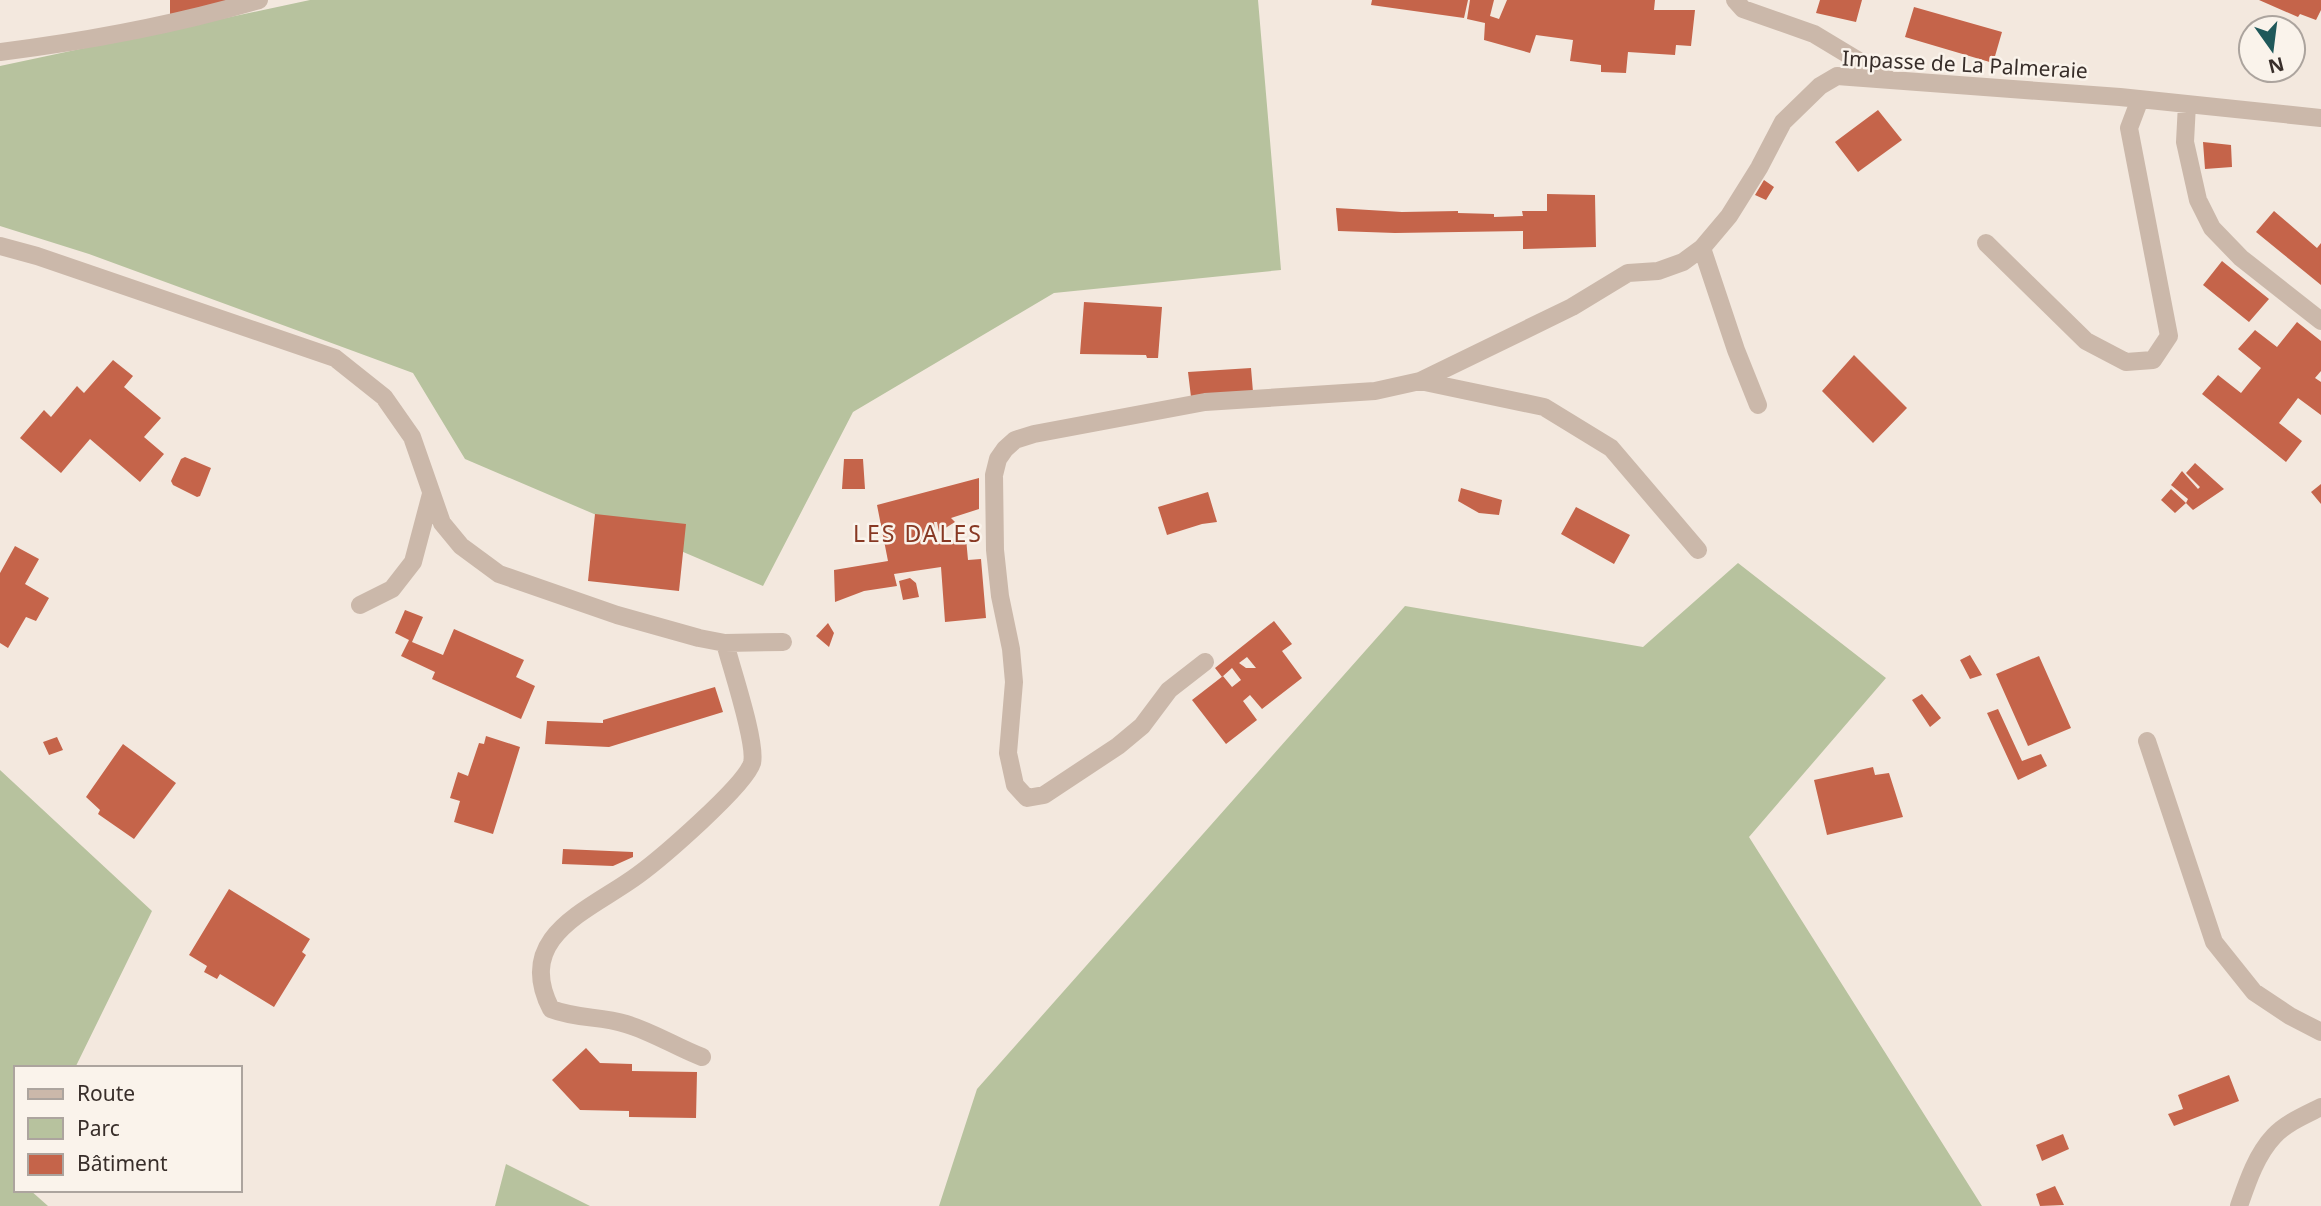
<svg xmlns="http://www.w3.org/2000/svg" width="2321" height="1206" viewBox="0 0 2321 1206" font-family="'Noto Sans',sans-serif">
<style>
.green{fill:#b7c29e}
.building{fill:#c5644a;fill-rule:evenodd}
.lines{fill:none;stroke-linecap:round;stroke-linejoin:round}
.minor{stroke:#cbb8aa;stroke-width:18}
.labels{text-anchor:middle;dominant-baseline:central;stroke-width:5;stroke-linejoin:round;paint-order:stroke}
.street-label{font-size:21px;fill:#382e2a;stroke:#faf3eb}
.neighbourhood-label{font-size:23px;letter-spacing:2px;fill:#873823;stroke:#faf3eb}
</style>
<rect width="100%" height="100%" fill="#f3e8de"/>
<path class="green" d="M310,0h948l23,270 -227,23 -201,119 -90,174 -298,-127 -52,-86 -324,-119 -89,-28v-160z
M1738,563l148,115 -137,159 233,369h-1043l38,-117 428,-483 238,41z
M0,770l152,141 -77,157h-59v122h14l18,16h-48z
M506,1164l84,42h-95z"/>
<path class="building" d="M170,0h64l-64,16z
M1372,0h96l-4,18 -93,-13z
M1470,0h24l-4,16 9,3 8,-19h148l-1,10h41l-4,36 -15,-1 -1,10 -47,-3 -2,21 -25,-1v-7l-31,-4 3,-21 -37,-5 -6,18 -46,-13 1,-17 -18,-4z
M1820,0h42l-6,22 -40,-9z
M2259,0h62v10l-5,10 -16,-6 -2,3z
M1914,7l88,25 -9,31 -88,-26z
M1878,110l24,30 -44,32 -23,-30z
M2203,142l28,3 1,22 -27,2z
M1764,180l10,7 -8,13 -11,-5z
M1547,194l48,1 1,52 -73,2v-18l-128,2 -57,-2 -2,-23 66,4 56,-1v2l36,1v3l29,-1 -1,-5h25z
M2274,211l43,37 4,-5v42l-65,-53z
M2222,261l47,38 -20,23 -46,-37z
M1084,302l78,5 -4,51h-11l-1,-3 -66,-1z
M2297,322l24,19v30l-6,7 6,4v33l-23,-17 -19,25 23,18 -16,21 -84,-68 16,-19 23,18 20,-25 -23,-19 17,-19 22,17z
M1854,355l53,53 -34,35 -51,-52z
M113,360l20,16 -9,11 37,31 -17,19 20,17 -24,28 -50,-43 -29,34 -41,-35 24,-28 7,7 26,-31 7,7z
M1251,368l2,24 -62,5 -3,-25z
M185,457l26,11 -11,28 -3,1 -24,-12 -2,-4 10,-22z
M844,459h19l2,30h-23z
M2195,463l29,26 -31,21 -7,-7 -11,10 -14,-13 10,-11 15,14 2,-4 -17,-14 11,-14 16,18 2,-2 -14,-14z
M979,478v31l-28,9 4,4 -16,10 -2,-10h-3l2,20 30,-4 2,22 13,-1 5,59 -41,4 -4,-55 -47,7 3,12 -33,5 -29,11 -1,-32 54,-9 -11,-56z
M2321,484v20l-10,-12z
M1461,488l41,12 -3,15 -20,-2 -21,-12z
M1208,492l9,30 -15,2 -35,11 -9,-28z
M1576,507l54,28 -16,29 -53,-30z
M595,514l91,10 -7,67 -91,-10z
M15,546l24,13 -14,25 24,14 -13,23 -10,-4 -18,31 -8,-5v-70z
M910,578l6,5 3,14 -16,3 -4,-19z
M405,610l18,7 -11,25 31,13 11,-26 70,31 -8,17 19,9 -14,33 -89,-40 3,-7 -34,-16 8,-16 -14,-7z
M1274,621l18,23 -10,7 20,27 -40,31 -12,-14 -7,6 14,19 -31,24 -34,-44 31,-24 9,11 9,-7 -9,-12 -10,9 -7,-9zM1247,657l9,11h-10l-7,-5z
M828,623l6,10 -5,14 -13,-11z
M1970,655l12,20 -12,4 -10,-19z
M2039,656l32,72 -43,18 -32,-72z
M715,687l8,25 -114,35 -64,-3 2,-23 56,2v-3z
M1922,694l19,24 -11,9 -18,-27z
M1998,709l24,52 19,-7 6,12 -29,14 -31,-67z
M486,736l34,11 -27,87 -39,-12 6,-21 -10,-3 8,-26 10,4 11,-33 5,1z
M57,737l6,13 -14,5 -6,-13z
M123,744l53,39 -42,56 -36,-25 2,-4 -14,-13z
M1873,767l2,8 14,-2 14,44 -76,18 -13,-55z
M563,849l70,3v5l-20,9 -51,-2z
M229,889l81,50 -8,13 4,3 -32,52 -54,-33 -3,5 -13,-7 3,-6 -18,-11z
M586,1048l14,15 32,1v7l65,1 -1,46 -67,-1v-6l-49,-1 -28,-30z
M2229,1075l10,26 -65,25 -6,-12 15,-5 -5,-14z
M2063,1134l6,15 -27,12 -6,-16z
M2055,1186l9,19 -24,1 -4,-12z"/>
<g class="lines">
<path class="minor" d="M1735,0l8,9 71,25 73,44
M0,52c88,-11 174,-27 259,-52
M2187,104l-2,38 13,58 14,28 29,30 80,63
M1986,243l100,98 40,21 27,-2 16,-24 -40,-208 11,-29
M0,246l37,10 298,102 49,39 28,40 30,86 19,23 38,28 118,41 82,23 26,5 58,-1
M1702,248l34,102 22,55
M1420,381l124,26 67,41 87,102
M360,605l32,-16 21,-27 18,-68
M1205,662l-36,28 -27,36 -24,20 -74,49 -17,3 -12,-13 -7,-32 6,-71 -3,-33 -11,-53 -5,-46 -1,-75 4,-16 7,-10 10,-9 19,-6 171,-32 170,-11 45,-10 152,-74 56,-34 30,-2 25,-9 19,-14 27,-32 30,-48 24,-46 37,-36 17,-10 283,21 201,21
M2147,741l67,201 40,50 36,24 31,16
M702,1057c-26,-10 -49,-25 -76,-33 -25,-8 -49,-5 -75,-15 -38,-74 40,-99 87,-134 22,-16 107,-89 114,-112 5,-20 -21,-96 -27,-120
M2239,1206c8,-23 17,-51 35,-70 12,-13 31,-21 47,-29"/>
</g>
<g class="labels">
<g class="street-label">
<text transform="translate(1965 64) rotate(3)">Impasse de La Palmeraie</text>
</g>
<g class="neighbourhood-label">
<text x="918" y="533">LES DALES</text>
</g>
</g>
<rect x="14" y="1066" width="228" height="126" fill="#faf3eb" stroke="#aca49e" stroke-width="2"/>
<rect x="28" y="1089" width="35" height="10" fill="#cbb8aa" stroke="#aca49e" stroke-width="2"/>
<text x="77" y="1101" font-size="21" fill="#382e2a">Route</text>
<rect x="28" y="1118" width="35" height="21" fill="#b7c29e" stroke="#aca49e" stroke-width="2"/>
<text x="77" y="1136" font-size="21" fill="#382e2a">Parc</text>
<rect x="28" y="1154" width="35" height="21" fill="#c5644a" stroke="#aca49e" stroke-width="2"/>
<text x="77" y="1171" font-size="21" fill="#382e2a">Bâtiment</text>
<g transform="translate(2272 49) rotate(166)"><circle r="33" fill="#faf3eb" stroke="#aca49e" stroke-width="2"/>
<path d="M0-5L12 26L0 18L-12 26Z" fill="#1f585a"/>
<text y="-10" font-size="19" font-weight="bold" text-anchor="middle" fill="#382e2a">N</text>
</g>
</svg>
